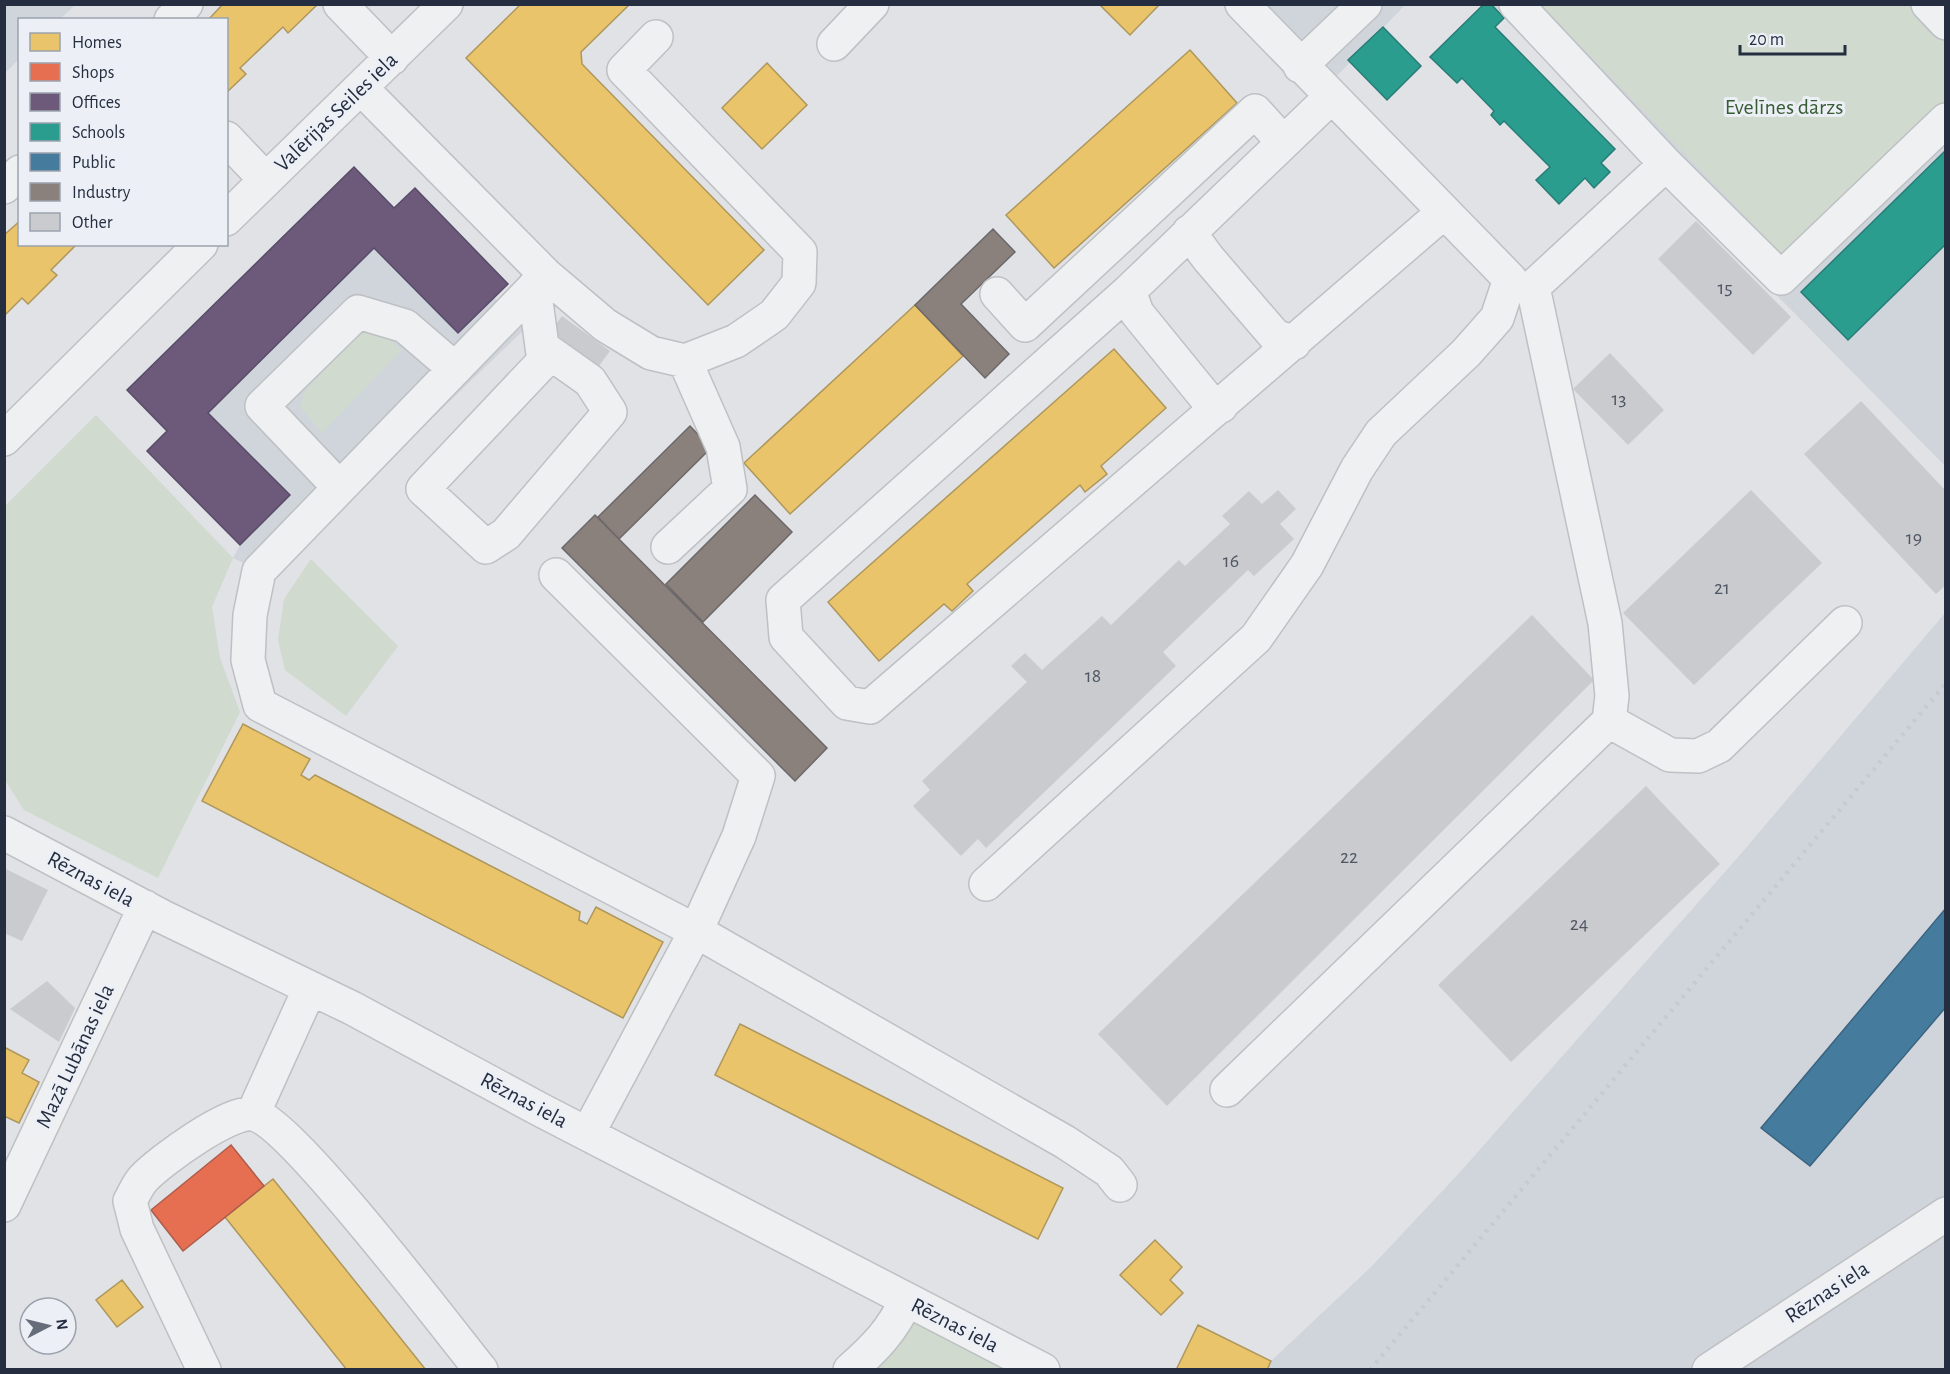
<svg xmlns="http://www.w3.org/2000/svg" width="1950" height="1374" viewBox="0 0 1950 1374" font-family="'Alegreya Sans',sans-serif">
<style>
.built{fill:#d0d5dc}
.green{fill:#d0dacf}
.homes{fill:#e9c46a;stroke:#ae975d;stroke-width:1.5}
.shops{fill:#e76f51;stroke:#ad5c4c;stroke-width:1.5}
.offices{fill:#6d597a;stroke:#574c69;stroke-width:1.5}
.schools{fill:#2a9d8f;stroke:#287c77;stroke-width:1.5}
.public{fill:#457b9d;stroke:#3b6481;stroke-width:1.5}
.industry{fill:#8a817c;stroke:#6c686a;stroke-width:1.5}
.building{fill:#cacbcf}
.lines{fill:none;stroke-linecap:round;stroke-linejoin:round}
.minor-casing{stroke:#bec0c3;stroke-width:36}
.minor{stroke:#eff0f2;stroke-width:33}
.rail{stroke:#c8cacd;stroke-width:4.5;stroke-dasharray:3 6;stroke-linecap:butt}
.labels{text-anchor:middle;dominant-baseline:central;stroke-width:6;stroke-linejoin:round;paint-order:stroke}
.number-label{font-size:20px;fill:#4f5664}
.park-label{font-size:22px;fill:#375c32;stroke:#ecf0f6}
.street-label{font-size:22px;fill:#252e40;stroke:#ecf0f6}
</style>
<rect width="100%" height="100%" fill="#e0e2e5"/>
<path class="built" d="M5,4h70v1l-15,14 -40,1 -1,39 -14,14z
M1260,5h145l-73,76z
M1491,5h454v461z
M374,248l83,85 37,-35 36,26 -205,197 -50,57 -42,-20 7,-13 50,-50 -82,-82z
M1945,613v756l-678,1 4,-9 101,-95 89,-95 278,-315z"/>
<path class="green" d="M1541,5h367l37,39v56l-164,153z
M362,330l23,7 17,13 -80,83 -22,-26 5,-16z
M96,415l137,143 -21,49 8,51 20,54 -82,166 -134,-68 -19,-30v-274z
M311,559l87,87 -52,70 -61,-46 -7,-30 6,-41z
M905,1318l98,51 -142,1z"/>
<path class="homes" d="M223,4h95l-30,29 -5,-6 -43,41 6,6 -20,19v-73h-18z
M630,4l-49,48 1,12 182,186 -56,55 -242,-247 55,-54z
M1102,4h58l-30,31 -29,-29z
M1190,50l47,53 -183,165 -48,-53z
M767,63l40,42 -45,44 -40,-41z
M20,221v23h57l-26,26 6,5 -29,29 -6,-6 -18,18v-81z
M915,305l48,51 -173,158 -46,-51z
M1114,349l52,59 -65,58 6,8 -22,18 -5,-7 -113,99 6,7 -21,20 -8,-7 -65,57 -51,-59z
M243,724l67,35 -9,16 8,5 6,-5 265,137 -1,8 8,4 9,-17 67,35 -40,76 -421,-217z
M740,1024l323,164 -25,51 -323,-164z
M4,1047l25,13 -7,13 17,9 -20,41 -15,-7z
M273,1179l25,31 128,160h-79l-122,-153z
M1155,1240l27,27 -12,13 13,13 -22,22 -41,-40z
M122,1280l21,27 -26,20 -21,-27z
M1198,1325l73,36 -4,9h-91z"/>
<path class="shops" d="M231,1145l33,41 -81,65 -32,-41z"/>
<path class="offices" d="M354,167l40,41 21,-20 93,96 -50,49 -84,-85 -166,165 82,82 -50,50 -93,-94 20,-20 -40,-41z"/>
<path class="schools" d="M1484,4h7l13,14 -9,9 120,122 -14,14 9,9 -16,16 -9,-10 -26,26 -23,-24 14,-13 -46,-46 -4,4 -9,-10 3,-4 -32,-33 -5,5 -27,-26z
M1383,27l38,39 -34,34 -39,-40z
M1946,150v94l-98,96 -47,-48z"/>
<path class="public" d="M1946,908v99l-136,159 -49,-38z"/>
<path class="industry" d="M993,229l22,23 -54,52 48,50 -24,24 -70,-73z
M690,426l21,22 -92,91 -21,-22z
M755,495l37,37 -89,90 -37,-38z
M595,515l232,233 -32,33 -233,-233z"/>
<path class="building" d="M1696,221l95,96 -38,38 -95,-96z
M562,316l48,35 -12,16 -47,-36z
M1610,353l54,57 -36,35 -55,-56z
M1861,401l85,90v94l-10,9 -132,-140z
M1278,490l18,19 -16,15 14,15 -40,37 -6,-6 -85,82 13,14 -190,182 -8,-9 -17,17 -48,-50 17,-16 -8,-9 105,-99 -16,-16 14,-13 17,17 60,-54 9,9 68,-65 6,6 45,-42 -8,-8 27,-25 13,13z
M1751,490l71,73 -128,122 -71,-72z
M1532,615l62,65 -427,426 -69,-72z
M1646,786l74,78 -209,198 -73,-77z
M4,868l44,22 -26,51 -18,-8z
M47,981l28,27 -16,34 -49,-33z"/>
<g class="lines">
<defs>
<path id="minor" d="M340,4l52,54
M1516,4l150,160 115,114 165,-158
M1928,4l18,19
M171,20l15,-16
M834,44l38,-40
M1300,66l65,-62
M361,88l185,187 59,50 46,28 34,8 51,-20 38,-26 25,-32 1,-31 -176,-182 32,-33
M1331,97l-202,194 -346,309 3,37 61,66 23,4 574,-495
M226,138l40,42
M4,187l16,-15
M226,219l220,-215
M1189,232l19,26 67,78 19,7
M546,275l-287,296 -9,44 -2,45 12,45 436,226 369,211 44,29 11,14
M534,287l10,74 -121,128 63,58 20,-13 104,-122 -20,-31 -48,-34
M1129,291l8,22 70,86 14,7
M997,294l28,31 230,-214 28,31
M4,439l197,-195
M339,487l-77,-81 96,-94 47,14 50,43
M668,547l62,-58 -7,-42 -38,-86
M556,575l202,201 -19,60 -43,95 -108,202
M1609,721l61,34 28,1 21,-10 126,-123
M4,833l159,84 189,91 187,101 504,261
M986,884l270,-246 51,-73 50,-96 24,-36 85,-80 31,-35 13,-39 -268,-275
M1227,1090l382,-369 3,-25 -7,-73 -72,-336 133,-123
M253,1114l57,-126
M4,1205l141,-298
M204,1370l-67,-141 -7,-28c4,-7 8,-17 14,-23 16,-17 86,-68 109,-64 38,8 194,214 228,256
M850,1370c24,-21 43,-40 56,-70
M1709,1370l237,-156"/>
</defs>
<use href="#minor" class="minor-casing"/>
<use href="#minor" class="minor"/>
<path class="rail" d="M1370,1370l576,-687"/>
</g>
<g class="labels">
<g class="number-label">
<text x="1725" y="288">15</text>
<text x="1619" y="399">13</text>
<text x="1914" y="538">19</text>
<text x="1231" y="561">16</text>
<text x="1722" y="588">21</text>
<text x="1093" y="676">18</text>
<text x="1349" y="857">22</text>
<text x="1579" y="924">24</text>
</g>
<g class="park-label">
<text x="1784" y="107">Evelīnes dārzs</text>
</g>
<g class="street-label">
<text transform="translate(336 112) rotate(-44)">Valērijas Seiles iela</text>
<text transform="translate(91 879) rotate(28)">Rēznas iela</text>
<text transform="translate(75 1056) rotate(-65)">Mazā Lubānas iela</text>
<text transform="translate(524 1100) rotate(28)">Rēznas iela</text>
<text transform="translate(1827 1292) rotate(-33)">Rēznas iela</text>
<text transform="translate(955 1325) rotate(27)">Rēznas iela</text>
</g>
</g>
<rect width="1950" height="1374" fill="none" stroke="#252e40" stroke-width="12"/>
<rect x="18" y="18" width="210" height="228" fill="#ecf0f6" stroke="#9ca2ad" stroke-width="1.5"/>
<rect x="30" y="33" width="30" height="18" fill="#e9c46a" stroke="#9ca2ad" stroke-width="1.5"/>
<text x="72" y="48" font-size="18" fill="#252e40">Homes</text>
<rect x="30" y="63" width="30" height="18" fill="#e76f51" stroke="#9ca2ad" stroke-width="1.5"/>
<text x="72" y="78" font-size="18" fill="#252e40">Shops</text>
<rect x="30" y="93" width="30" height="18" fill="#6d597a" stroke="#9ca2ad" stroke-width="1.5"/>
<text x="72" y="108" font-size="18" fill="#252e40">Offices</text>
<rect x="30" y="123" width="30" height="18" fill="#2a9d8f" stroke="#9ca2ad" stroke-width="1.5"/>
<text x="72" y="138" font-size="18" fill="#252e40">Schools</text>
<rect x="30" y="153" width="30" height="18" fill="#457b9d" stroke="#9ca2ad" stroke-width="1.5"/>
<text x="72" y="168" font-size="18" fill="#252e40">Public</text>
<rect x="30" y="183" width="30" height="18" fill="#8a817c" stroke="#9ca2ad" stroke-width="1.5"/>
<text x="72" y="198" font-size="18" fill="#252e40">Industry</text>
<rect x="30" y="213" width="30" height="18" fill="#cacbcf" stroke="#9ca2ad" stroke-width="1.5"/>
<text x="72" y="228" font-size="18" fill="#252e40">Other</text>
<g transform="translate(48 1326) rotate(83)"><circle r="28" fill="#ecf0f6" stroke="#9ca2ad" stroke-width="1.5"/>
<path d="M0-4.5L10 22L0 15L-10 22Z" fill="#666d7a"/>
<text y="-9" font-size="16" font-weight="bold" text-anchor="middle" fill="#252e40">N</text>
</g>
<path d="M1740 45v9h105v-9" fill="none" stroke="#252e40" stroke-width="3"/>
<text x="1749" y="45" font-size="18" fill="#252e40" stroke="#ecf0f6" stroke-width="4.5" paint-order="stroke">20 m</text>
</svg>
